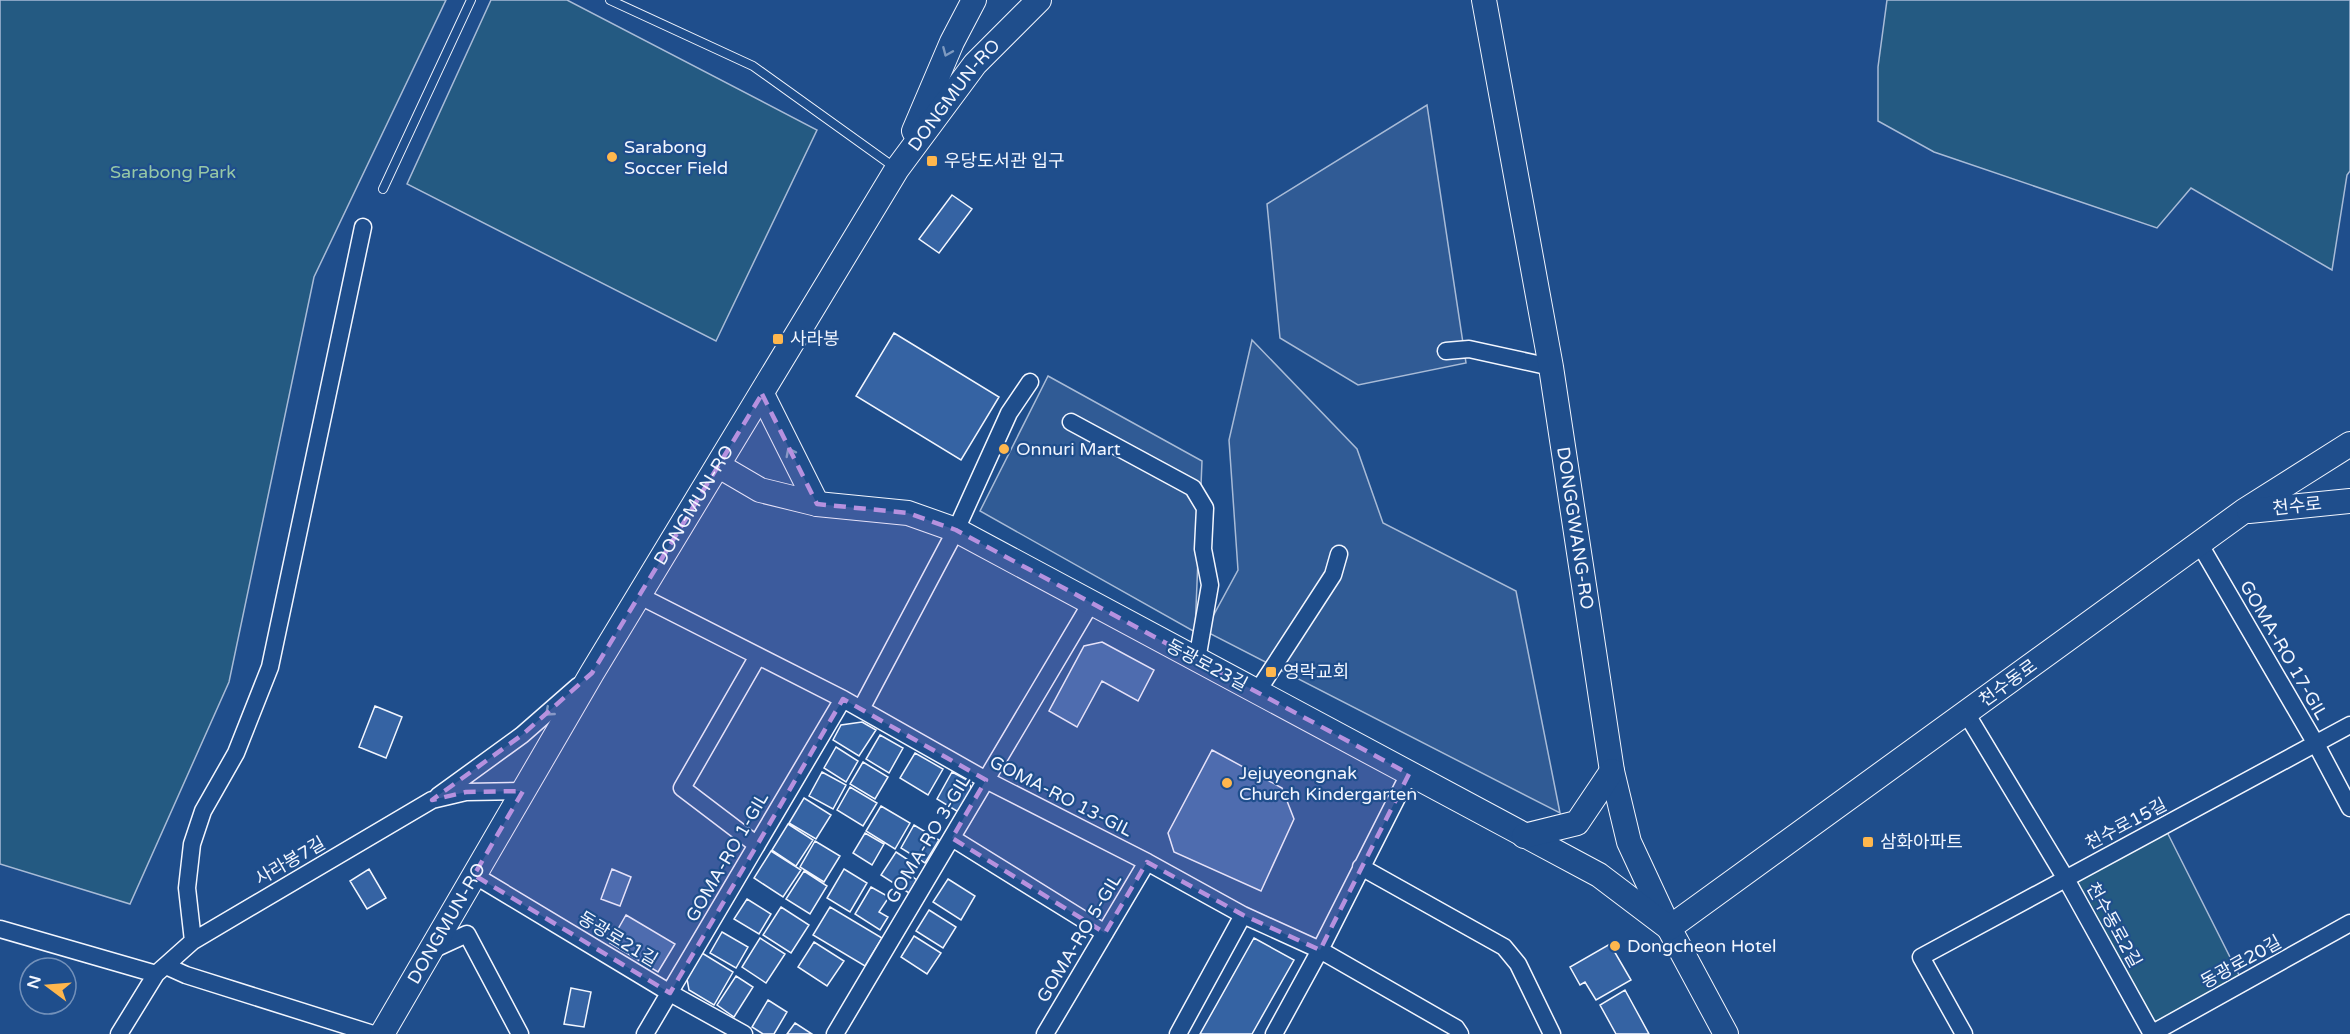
<svg xmlns="http://www.w3.org/2000/svg" width="2350" height="1034" viewBox="0 0 2350 1034" font-family="'Varela Round','Noto Sans KR',sans-serif">
<style>
.green{fill:#245a82;stroke:#a8bbd7;stroke-width:1.5}
.parking{fill:#305b95;stroke:#a8bbd7;stroke-width:1.5}
.building{fill:#3563a3;stroke:#f2f6ff;stroke-width:1.5}
.lines{fill:none;stroke-linecap:round;stroke-linejoin:round}
.lane-casing{stroke:#f2f6ff;stroke-width:10}
.street-casing{stroke:#f2f6ff;stroke-width:19}
.secondary-casing{stroke:#f2f6ff;stroke-width:26}
.lane{stroke:#1f4e8c;stroke-width:8}
.street{stroke:#1f4e8c;stroke-width:16}
.secondary{stroke:#1f4e8c;stroke-width:24}
.oneway{stroke:#7e9ac0}
.marked{fill:#b691df;fill-opacity:0.2;stroke:#b691df;stroke-width:4.5;stroke-dasharray:12 8;stroke-linejoin:round}
.poi-dot{fill:#ffb74d;stroke:#1f4e8c;stroke-width:2}
.labels{text-anchor:middle;dominant-baseline:central;stroke-width:4.5;stroke-linejoin:round;paint-order:stroke}
.street-label{font-size:18px;fill:#f2f6ff;stroke:#1f4e8c}
.poi-label{font-size:18px;fill:#f2f6ff;stroke:#1f4e8c;text-anchor:start}
.park-label{font-size:18px;fill:#97c8a6;stroke:#1f4e8c}
</style>
<rect width="100%" height="100%" fill="#1f4e8c"/>
<path class="green" d="M0,0h446l-132,277 -85,405 -99,222 -130,-40z
M491,0h76l250,130 -101,211 -309,-157z
M1887,0h463v171l-3,4 -15,95 -141,-82 -34,40 -223,-76 -56,-31v-54z
M2167,832l73,145 -88,49 -79,-145z"/>
<path class="parking" d="M1427,105l39,258 -108,22 -78,-47 -13,-134z
M1252,340l105,109 26,74 133,68 44,222 -355,-182 33,-61 -9,-130z
M1048,376l154,85 -7,171 -215,-121z"/>
<path class="building" d="M952,195l20,14 -33,44 -20,-14z
M894,333l105,64 -38,63 -105,-64z
M1102,642l52,28 -16,31 -36,-20 -25,46 -28,-16 35,-65z
M375,706l27,11 -16,41 -27,-11z
M862,722l14,8 -17,26 -26,-16 8,-15z
M880,735l23,13 -14,25 -23,-14z
M836,747l22,14 -12,21 -22,-14z
M1212,750l70,38 12,31 -33,72 -87,-39 -6,-19z
M915,753l28,16 -15,26 -28,-17z
M863,762l25,15 -13,22 -25,-15z
M822,772l24,13 -13,24 -24,-13z
M952,772l17,9 3,10 -12,22 -23,-14z
M850,787l27,16 -14,23 -26,-16z
M804,798l27,17 -15,24 -27,-16z
M881,806l29,17 -15,26 -29,-18z
M788,824l25,16 -17,26 -24,-16z
M914,825l25,15 -14,23 -24,-15z
M865,833l19,11 -12,21 -19,-12z
M815,841l25,15 -16,26 -24,-15z
M771,851l30,19 -18,27 -29,-19z
M896,852l20,13 -6,10 7,5 -8,13 -28,-18z
M369,869l17,29 -19,11 -17,-28z
M612,869l19,8 -11,29 -19,-7z
M844,869l23,14 -17,29 -23,-14z
M804,871l23,15 -17,28 -24,-15z
M948,879l27,17 -14,24 -28,-18z
M871,887l18,10 -10,15 9,5 -8,13 -25,-16z
M747,899l24,15 -12,20 -25,-15z
M781,907l28,18 -18,28 -28,-18z
M830,907l52,31 -17,28 -52,-31z
M929,910l27,17 -13,21 -27,-17z
M626,915l49,29 -17,28 -48,-29z
M722,932l26,15 -12,21 -26,-15z
M914,936l27,17 -14,21 -26,-17z
M760,938l25,16 -19,29 -24,-16z
M1254,938l40,22 -42,74h-52z
M814,942l30,19 -17,25 -29,-19z
M1610,944l21,36 -35,20 -11,-18 -5,3 -10,-18z
M702,953l31,19 -19,33 -25,-15 -2,-11z
M736,976l17,11 -19,30 -17,-12z
M571,988l20,4 -7,35 -20,-3z
M1625,990l24,44h-33l-16,-29z
M768,1000l19,12 -13,22h-11l-11,-7z
M795,1023l17,11h-25z"/>
<g class="lines">
<defs>
<path id="lane" d="M610,0l143,66 141,101
M383,189l88,-189"/>
<path id="street" d="M1446,351l23,-2 82,18
M1071,422l122,66 12,20 -2,41 7,36 -13,75
M2199,543l117,201 34,64
M640,596l203,103 143,81 161,82 96,53 77,35 136,78 4,6
M1257,692l76,-117 6,-21
M861,709l95,-179 53,-117 21,-31
M1966,713l100,166 86,155
M438,796l84,-61 56,-49
M952,838l153,95
M757,845l-75,-57 76,-132
M1361,867l143,80 14,17 34,70
M474,875l196,118 74,41
M0,929l156,45
M193,941l-6,-53 5,-44 11,-33 33,-58 34,-86 93,-440
M430,951l37,-17 53,100
M166,966l20,9 187,59
M119,1034l37,-60 37,-33 239,-141 34,-8 57,-1
M645,1034l198,-335
M835,1034l256,-431
M1045,1034l102,-172
M1178,1034l65,-119
M1274,1034l46,-84 89,-176
M1964,1034l-43,-77 429,-232
M2151,1034l199,-111"/>
<g id="secondary">
<path id="s1" d="M1484,0l67,367 61,404 17,71 40,86 57,106"/>
<path d="M914,131l38,-89 22,-42"/>
<path d="M762,394l55,110"/>
<path d="M719,466l41,24 57,14 91,9 48,17 643,345 70,53 575,-417 106,-67"/>
<path d="M2249,511l101,-10"/>
<path d="M1524,836l53,-13 35,-52"/>
<path id="s2" d="M382,1034l210,-361 305,-504 78,-105 64,-64"/>
</g>
</defs>
<use href="#lane" class="lane-casing"/>
<use href="#street" class="street-casing"/>
<use href="#secondary" class="secondary-casing"/>
<use href="#lane" class="lane"/>
<use href="#street" class="street"/>
<use href="#secondary" class="secondary"/>
</g>
<defs><path id="oneway-chevron" d="M-2-3.5L2.5 0L-2 3.5" fill="none" stroke-width="1.6" stroke-linecap="round" stroke-linejoin="round" transform="scale(1.5)"/></defs>
<g class="oneway">
<use href="#oneway-chevron" transform="translate(947 52) rotate(113)"/>
<use href="#oneway-chevron" transform="translate(790 452) rotate(-117)"/>
<use href="#oneway-chevron" transform="translate(549 712) rotate(139)"/>
</g>
<path class="marked" d="M762,394l55,110 91,9 48,17 453,244 -89,176 -77,-35 -96,-53 -42,71 -153,-95 34,-58 -143,-81 -173,294 -196,-118 49,-84 -57,1 -34,8 90,-65 70,-62z"/>
<g class="poi-dot">
<circle cx="612" cy="157" r="6"/>
<rect x="926" y="155" width="12" height="12" rx="3"/>
<rect x="772" y="333" width="12" height="12" rx="3"/>
<circle cx="1004" cy="449" r="6"/>
<rect x="1265" y="666" width="12" height="12" rx="3"/>
<circle cx="1227" cy="783" r="6"/>
<rect x="1862" y="836" width="12" height="12" rx="3"/>
<circle cx="1615" cy="946" r="6"/>
</g>
<g class="labels">
<g class="street-label">
<text stroke="none"><textPath href="#s2" startOffset="1100">DONGMUN-RO</textPath></text>
<text stroke="none"><textPath href="#s2" startOffset="614">DONGMUN-RO</textPath></text>
<text transform="translate(2297 506) rotate(-6)">천수로</text>
<text stroke="none"><textPath href="#s1" startOffset="536">DONGGWANG-RO</textPath></text>
<text transform="translate(2284 650) rotate(60)">GOMA-RO 17-GIL</text>
<text transform="translate(1207 665) rotate(28)">동광로23길</text>
<text transform="translate(2008 683) rotate(-36)">천수동로</text>
<text transform="translate(1061 796) rotate(27)">GOMA-RO 13-GIL</text>
<text transform="translate(2126 824) rotate(-28)">천수로15길</text>
<text transform="translate(928 839) rotate(-59)">GOMA-RO 3-GIL</text>
<text transform="translate(727 857) rotate(-60)">GOMA-RO 1-GIL</text>
<text transform="translate(290 861) rotate(-30)">사라봉7길</text>
<text stroke="none"><textPath href="#s2" startOffset="128">DONGMUN-RO</textPath></text>
<text transform="translate(2114 925) rotate(61)">천수동로2길</text>
<text transform="translate(1079 938) rotate(-59)">GOMA-RO 5-GIL</text>
<text transform="translate(618 939) rotate(31)">동광로21길</text>
<text transform="translate(2241 962) rotate(-29)">동광로20길</text>
</g>
<g class="poi-label">
<text x="624" y="147">Sarabong<tspan x="624" dy="21">Soccer Field</tspan></text>
<text x="944" y="161">우당도서관 입구</text>
<text x="790" y="339">사라봉</text>
<text x="1016" y="449">Onnuri Mart</text>
<text x="1283" y="672">영락교회</text>
<text x="1239" y="773">Jejuyeongnak<tspan x="1239" dy="21">Church Kindergarten</tspan></text>
<text x="1880" y="842">삼화아파트</text>
<text x="1627" y="946">Dongcheon Hotel</text>
</g>
<g class="park-label">
<text x="173" y="172">Sarabong Park</text>
</g>
</g>
<g transform="translate(48 986) rotate(286)"><circle r="28" fill="#1f4e8c" stroke="#7391ba" stroke-width="1.5"/>
<path d="M0-4.5L10 22L0 15L-10 22Z" fill="#ffb74d"/>
<text y="-9" font-size="16" font-weight="bold" text-anchor="middle" fill="#f2f6ff">N</text>
</g>
</svg>
